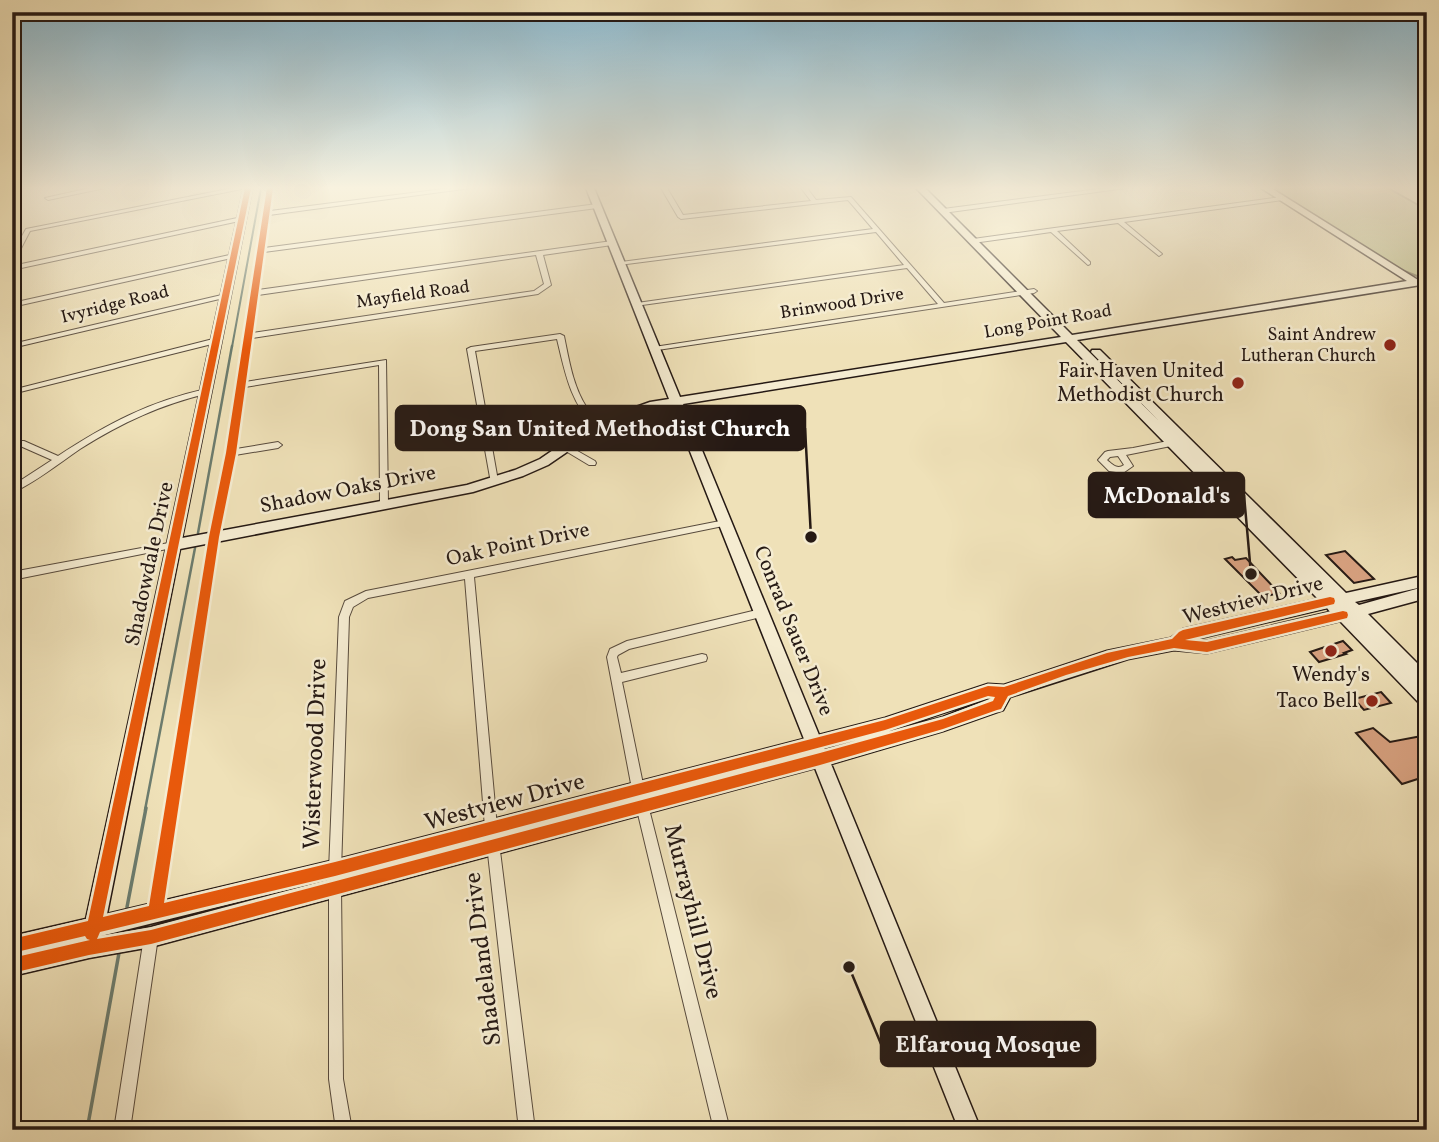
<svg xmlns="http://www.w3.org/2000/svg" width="1439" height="1142" viewBox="0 0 1439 1142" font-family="Vollkorn,serif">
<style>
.green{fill:#bec18b;stroke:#726d50;stroke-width:2}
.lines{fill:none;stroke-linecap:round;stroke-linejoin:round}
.stream-far2{stroke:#6c7c6e;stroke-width:2}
.stream-far1{stroke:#6c7c6e;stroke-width:2.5}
.stream{stroke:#6c7c6e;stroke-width:3.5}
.building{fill:#daa382;stroke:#251914;stroke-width:2}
.street-casing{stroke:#584b3d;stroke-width:2}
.secondary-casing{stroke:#251914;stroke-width:3}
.street{fill:#f5ecd1;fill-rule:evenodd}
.secondary{fill:#f5ecd1;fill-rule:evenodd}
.cycleway-casing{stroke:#f5ecd1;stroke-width:5}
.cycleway{fill:#e8590c;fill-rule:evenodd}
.poi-dot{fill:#8f2418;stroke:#f5ecd1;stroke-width:2.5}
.labels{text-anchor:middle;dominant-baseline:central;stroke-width:5;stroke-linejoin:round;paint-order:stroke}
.far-street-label{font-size:18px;fill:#251914;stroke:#f5ecd1}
.far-poi-label{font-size:18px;fill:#251914;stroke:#f5ecd1;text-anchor:end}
.poi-label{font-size:21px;fill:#251914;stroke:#f5ecd1;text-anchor:end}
.street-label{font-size:21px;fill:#251914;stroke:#f5ecd1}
.near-street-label{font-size:24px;fill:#251914;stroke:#f5ecd1}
.leader{fill:none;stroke:#251914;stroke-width:2.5}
.callout-dot{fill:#251914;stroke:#f5ecd1;stroke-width:2.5}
.callout{fill:#251914;stroke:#251914;stroke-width:2.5}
.callout-label{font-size:23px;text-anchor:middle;font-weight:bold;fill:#fff}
</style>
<rect width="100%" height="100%" fill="#efe1b8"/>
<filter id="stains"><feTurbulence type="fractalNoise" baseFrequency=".00286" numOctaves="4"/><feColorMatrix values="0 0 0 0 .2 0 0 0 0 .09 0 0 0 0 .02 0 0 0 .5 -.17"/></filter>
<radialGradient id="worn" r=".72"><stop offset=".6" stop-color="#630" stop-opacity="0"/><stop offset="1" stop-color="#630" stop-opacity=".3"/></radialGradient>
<path class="green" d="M1271,188h117l39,22v66h-10l-20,-8z"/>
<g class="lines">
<path class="stream-far2" d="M232,347l29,-159"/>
<path class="stream-far1" d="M198,533l34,-187
M145,810l50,-262"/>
<path class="stream" d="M127,907l19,-99
M87,1130l32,-177"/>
</g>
<path class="building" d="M1345,551l29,28 -20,4 -28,-28z
M1232,557l3,3 11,-2 33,35 -16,4 -38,-38z
M1343,641l9,9 -8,3 2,1 -27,8 -9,-10z
M1381,692l10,11 -27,7 -10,-11z
M1373,728l17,14 37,-7v41l-25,8 -46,-51z"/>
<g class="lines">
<defs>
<path id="street" d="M90,188h15l-57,12 -3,-2z
M233,188h14l-217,43 -15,29 -3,2v-8l14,-25z
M267,188h6l-3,23 181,-23h20l-202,27 -5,33 333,-44 3,2 -3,2 -333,44 -6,38 354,-49 3,2 -3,2 -69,10 8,30 -13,9 -286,44 -7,44 141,-22 2,144 -4,3 -4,-3 -1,-139 -134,22 -9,62 42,-7 4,3 -4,3 -43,7 -16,82 -57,376 -2,5 -5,2 -5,-2 -2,-5 61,-376 18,-84zM536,255l8,29 -10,7 -282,42 6,-38z
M661,188h6l16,27 128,-14 -10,-13h6l9,12 35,-3 93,106 90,-14 3,2 -3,2 -383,58 -1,-2 4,-2 284,-43 -31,-36 -272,38v-2l2,-1 267,-38 -28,-33 -257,33v-2l2,-1 252,-33 -25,-29 -167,19 -3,-2z
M1106,188h20l-183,25 -3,-2 3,-2z
M1416,188h8l3,2v5z
M1281,197l3,2 -1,1 -159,22 37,31 1,1 -3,2 -41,-33 -61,8 33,31v2l-2,1 -37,-33 -78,11 -3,-2 3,-2z
M242,217l3,2 -1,1 -232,50v-4z
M234,254l2,1v2l-224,50v-4z
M226,294l3,2 -1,1 -216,51v-4z
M560,334l4,2c5,24 9,51 23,72 4,6 10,11 15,17l-4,3 -3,-1c-25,-25 -30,-55 -38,-88l-82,12 23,130 -1,2h-6l-24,-134 4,-2z
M217,338l4,2 -1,2 -208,52v-4z
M206,389h3v4c-49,12 -86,29 -129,56 -22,15 -44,33 -68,44v-7l40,-26 -34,-15 -1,-2 1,-2h6l34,15c49,-32 90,-54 148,-67z
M1178,439l4,3 -1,2 -55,11 7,11 -10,7 -14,-2 -11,-11 7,-8 3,-1 25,-3zM1118,456l6,9c-7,5 -12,-1 -17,-5l3,-3z
M567,445l28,16 1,2 -1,2h-6l-25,-15 -1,-2z
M725,520l5,3 -2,2 -254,52 23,250 38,303h-16l-34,-303 -20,-248 -97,19 -15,9 -4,10 -8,254 -2,4 -4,2 -4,-2 -2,-4 10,-254 6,-16 21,-10z
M174,542l3,1 2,2 -2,2 -165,33v-8z
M761,609l4,1 1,3 -1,3 -136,33 -11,6 -1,2 4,16 81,-19 4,1 1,3 -1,3 -84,21 22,107 86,341h-16l-82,-341 -25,-132 3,-8 17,-8z
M335,880l5,1 1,5 2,193 9,51h-16l-7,-51v-193l1,-5z
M151,930l5,2 2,5 -28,193h-16l30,-193 2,-5z"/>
<path id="secondary" d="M244,188h8l-70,350 285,-53 48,-15 25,-11 54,-37 56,-20 19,-3 -83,-211h8l86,209 381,-60 -145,-149h9l147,147 335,-54 -146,-93h10l147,92 9,-2v6l-350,56 81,80 -67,-68 1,-2h8l246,243 81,-18v11l-72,16 4,3 68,-19v12l-59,16 59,59v34l-6,-2 -81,-84 -133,32 -33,-3 -46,9 -118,38 -7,13 -6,2 -54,19 -112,33 150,366h-22l-144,-362 -664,179 -62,11 -77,18v-20l74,-17 -74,17v-20l74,-17zM1066,342l252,257 -135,30 -12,9 -64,13 -103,34 -16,-1 -103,34 -66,17 -136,-331zM672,406l132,333 -469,121 -228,54 73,-365 293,-57 50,-16 25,-11 54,-37 54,-20zM1327,608l3,4 -123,29 -15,-1zM988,698h4l-49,19 -118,33 -1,-2 61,-16zM809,752l-658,175 -50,9 234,-58z"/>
</defs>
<use href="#street" class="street-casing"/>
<use href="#secondary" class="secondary-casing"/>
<use href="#street" class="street"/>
<use href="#secondary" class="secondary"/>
<defs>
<path id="cycleway" d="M245,188h6l-148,729 46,-11 60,-369 17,-84 41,-265h6l-37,265 -17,84 -55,366 171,-41 550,-142 103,-34 16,1 103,-34 65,-14 7,-7 4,-2 147,-33 4,1 1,3 -1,3 -149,36 22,2 136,-31 4,1 1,3 -1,3 -4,1 -136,33 -33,-4 -46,9 -62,18 -58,21 -7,13 -4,1 -54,19 -123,36 -669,179 -62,11 -77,18v-15l78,-18 -3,-1 -2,-3 -73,17v-14l76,-18zM988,696l7,1 -2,4 -50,18 -123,34 -669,177 -54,9 3,-7 235,-56 550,-146z"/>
</defs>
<use href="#cycleway" class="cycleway-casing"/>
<use href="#cycleway" class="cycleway"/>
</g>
<linearGradient id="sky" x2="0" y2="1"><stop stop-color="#89b8cf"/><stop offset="0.54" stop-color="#f8f2df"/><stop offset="1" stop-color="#f8f2df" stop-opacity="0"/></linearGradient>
<rect width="1439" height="348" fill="url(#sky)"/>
<g class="poi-dot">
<circle cx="1390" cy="345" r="7"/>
<circle cx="1238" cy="383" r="7"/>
<circle cx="1331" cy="651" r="7"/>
<circle cx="1372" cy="701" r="7"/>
</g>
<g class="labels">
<g class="far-street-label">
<text transform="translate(413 295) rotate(-8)">Mayfield Road</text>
<text transform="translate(842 304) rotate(-9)">Brinwood Drive</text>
<text transform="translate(115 305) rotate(-14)">Ivyridge Road</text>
<text transform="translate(1048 322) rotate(-10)">Long Point Road</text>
</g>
<g class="far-poi-label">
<text x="1376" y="335">Saint Andrew<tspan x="1376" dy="21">Lutheran Church</tspan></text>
</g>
<g class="poi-label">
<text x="1224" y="371">Fair Haven United<tspan x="1224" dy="24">Methodist Church</tspan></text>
<text x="1331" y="675" text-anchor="middle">Wendy's</text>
<text x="1358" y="701">Taco Bell</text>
</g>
<g class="street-label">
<text transform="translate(348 490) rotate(-11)">Shadow Oaks Drive</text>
<text transform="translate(518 545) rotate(-12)">Oak Point Drive</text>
<text transform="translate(150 564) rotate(-78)">Shadowdale Drive</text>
<text transform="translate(1253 601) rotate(-14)">Westview Drive</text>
<text transform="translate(793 631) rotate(68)">Conrad Sauer Drive</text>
</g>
<g class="near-street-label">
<text transform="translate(316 754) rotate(-88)">Wisterwood Drive</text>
<text transform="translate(505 803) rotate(-15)">Westview Drive</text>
<text transform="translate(692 912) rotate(76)">Murrayhill Drive</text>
<text transform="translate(484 959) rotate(-97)">Shadeland Drive</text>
</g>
</g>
<path class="leader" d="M811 537L805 428M1251 574L1244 495M849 967L881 1044"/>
<g class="callout-dot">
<circle cx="811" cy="537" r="7"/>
<circle cx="1251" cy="574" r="7"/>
<circle cx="849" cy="967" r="7"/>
</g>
<g class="callout">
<rect x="396" y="406" width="409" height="44" rx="7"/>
<rect x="1089" y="473" width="155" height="44" rx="7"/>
<rect x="881" y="1022" width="214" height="44" rx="7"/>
</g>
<g class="callout-label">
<text x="600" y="436">Dong San United Methodist Church</text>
<text x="1167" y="503">McDonald's</text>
<text x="988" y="1052">Elfarouq Mosque</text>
</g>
<rect width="1439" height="1142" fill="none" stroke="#efe1b8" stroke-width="42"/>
<rect x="14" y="14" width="1411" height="1114" fill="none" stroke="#251914" stroke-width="3.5"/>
<rect x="21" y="21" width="1397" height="1100" fill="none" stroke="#251914" stroke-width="2"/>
<rect width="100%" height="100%" filter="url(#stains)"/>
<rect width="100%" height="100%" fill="url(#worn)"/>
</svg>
